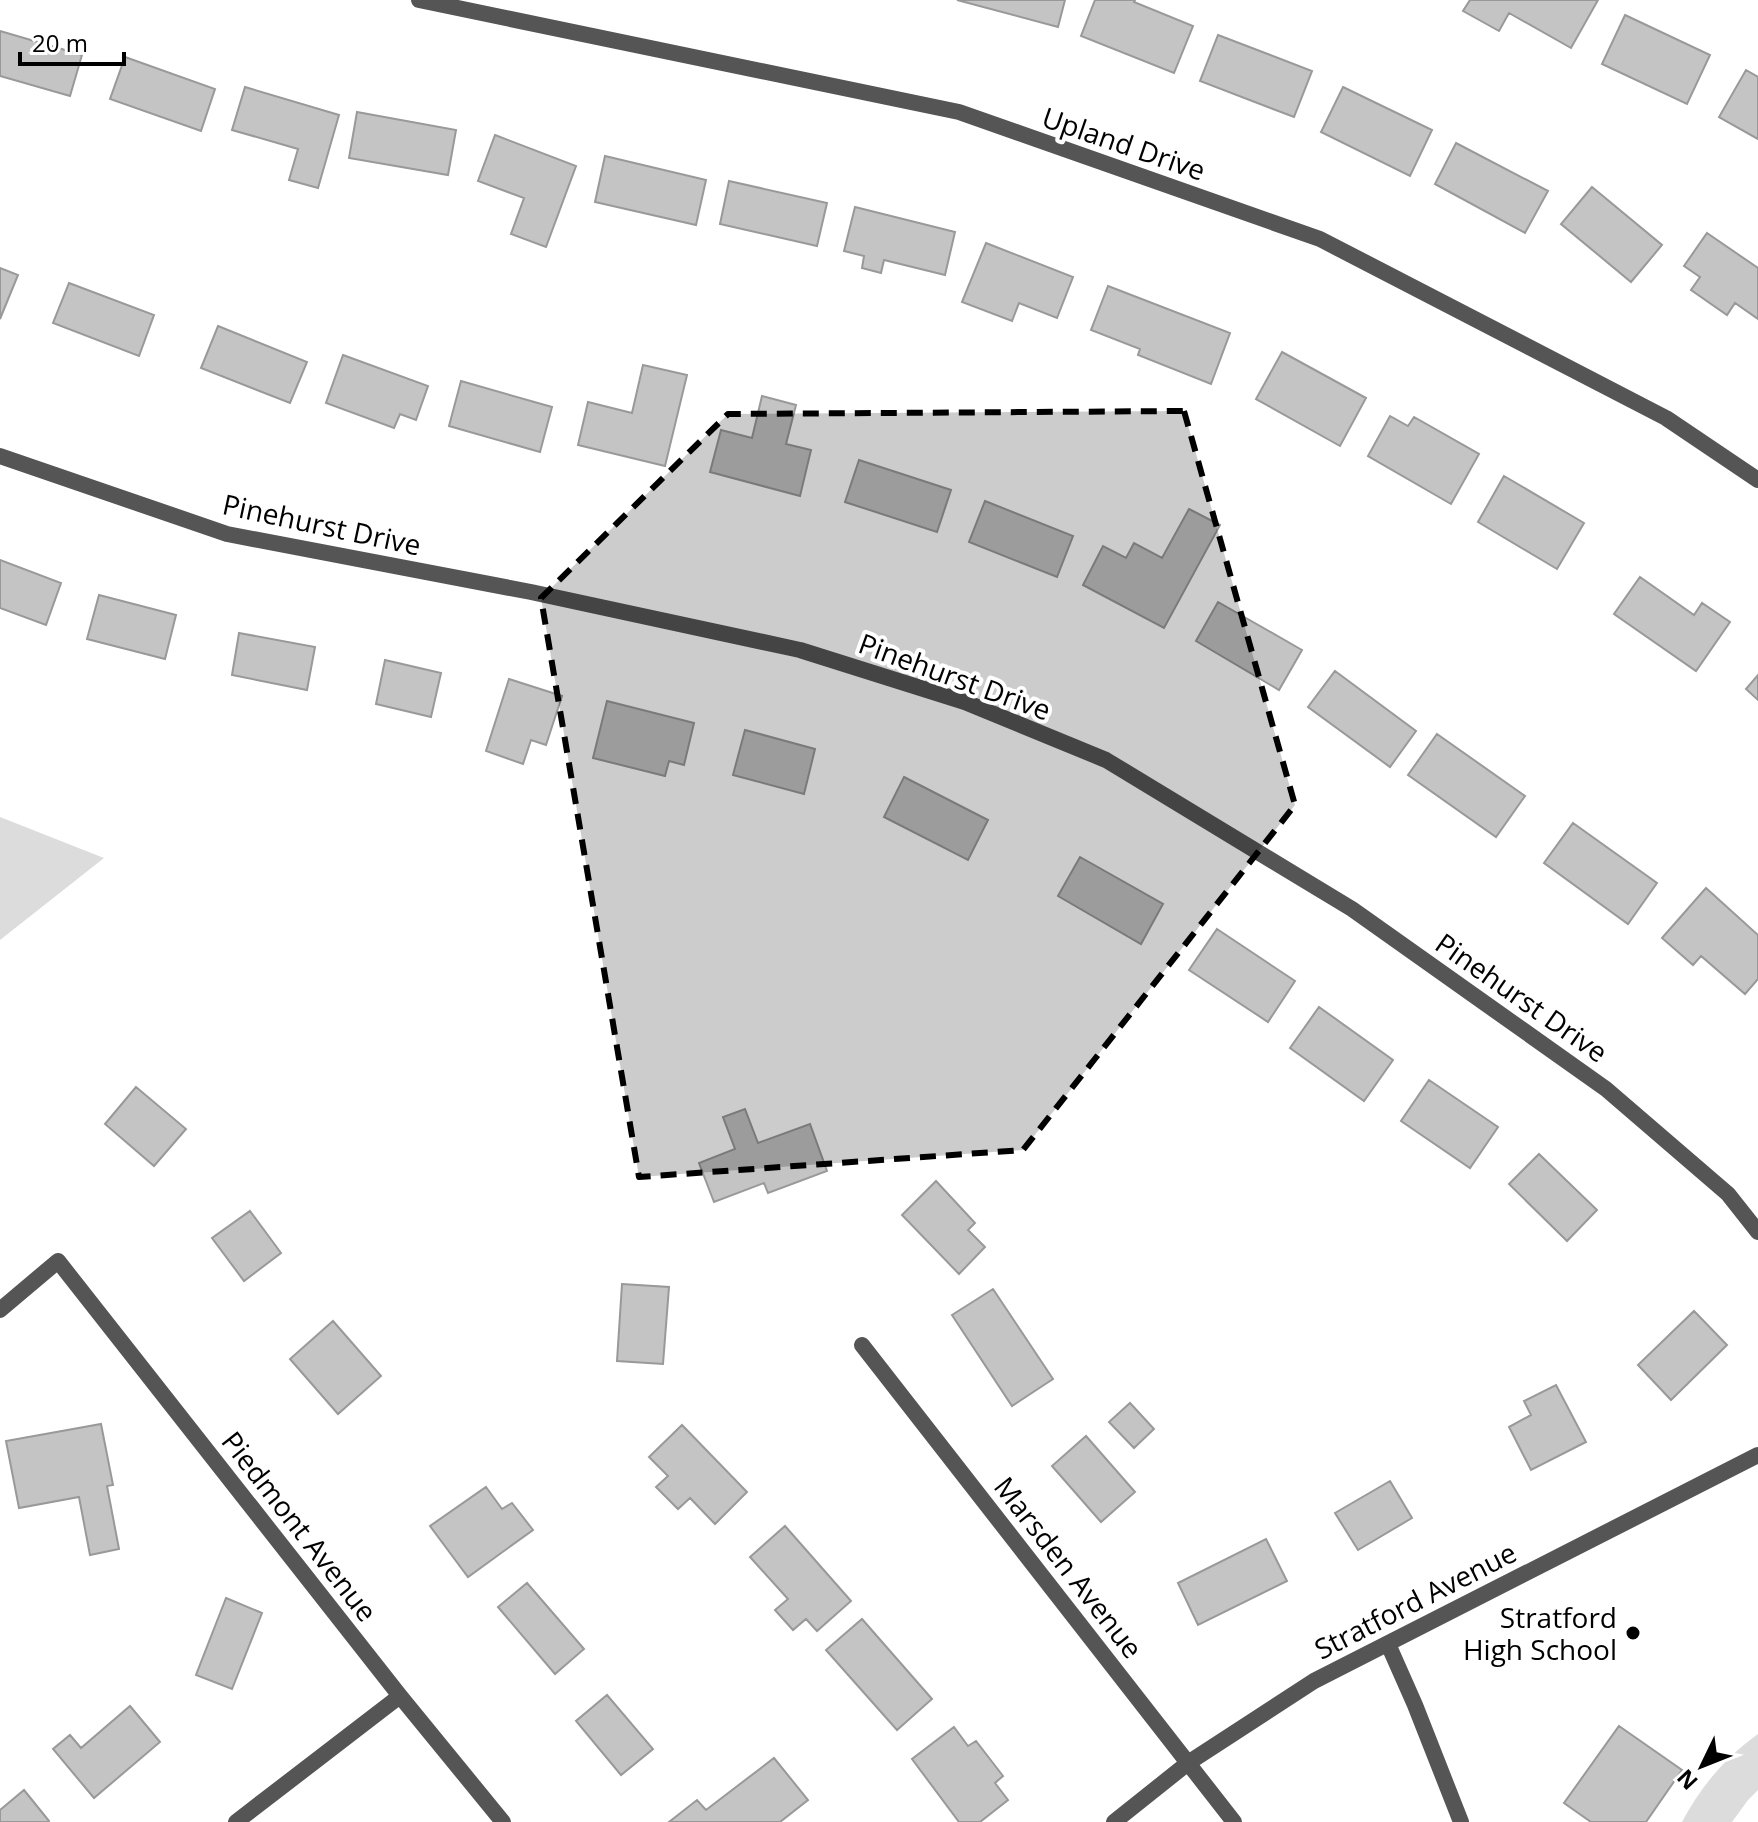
<svg xmlns="http://www.w3.org/2000/svg" width="1758" height="1822" viewBox="0 0 1758 1822" font-family="'Open Sans',sans-serif">
<style>
.green{fill:#dcdcdc}
.building{fill:#c4c4c4;stroke:#999;stroke-width:2}
.lines{fill:none;stroke-linecap:round;stroke-linejoin:round}
.service{stroke:#555;stroke-width:16}
.minor{stroke:#555;stroke-width:16}
.tertiary{stroke:#555;stroke-width:16}
.marked{fill:#000;fill-opacity:0.2;stroke:#000;stroke-width:6;stroke-dasharray:16 10;stroke-linejoin:round}
.poi-dot{fill:#000;stroke:#fff;stroke-width:3}
.labels{text-anchor:middle;dominant-baseline:central;stroke-width:8;stroke-linejoin:round;paint-order:stroke}
.street-label{font-size:28px;fill:#000;stroke:#fff}
.poi-label{font-size:28px;fill:#000;stroke:#fff;text-anchor:end}
</style>
<rect width="100%" height="100%" fill="#fff"/>
<path class="green" d="M0,817l104,41 -104,82z
M1758,1734v56l-10,10 -16,22h-50c19,-36 43,-64 76,-88z"/>
<path class="building" d="M957,0h108l-7,27z
M1095,0h40l-1,2 59,24 -19,47 -93,-37z
M1470,0h128l-27,48 -62,-35 -10,18 -36,-20z
M1625,15l85,40 -23,49 -85,-40z
M0,31l82,24 -12,41 -70,-20z
M1218,35l94,36 -18,46 -94,-36z
M125,57l90,32 -14,42 -91,-32z
M1746,70l12,7v62l-39,-22z
M245,87l94,28 -21,73 -29,-8 9,-31 -66,-19z
M1343,87l89,43 -22,46 -89,-44z
M357,112l99,18 -8,45 -99,-17z
M495,135l81,31 -30,81 -35,-13 13,-36 -46,-17z
M1456,143l92,48 -23,42 -90,-49z
M605,156l101,24 -10,45 -101,-23z
M729,181l98,22 -10,43 -97,-22z
M1592,187l70,58 -31,37 -70,-58z
M855,207l100,25 -10,43 -61,-15 -3,13 -19,-5 2,-12 -20,-5z
M1707,233l51,35v51l-23,-16 -8,12 -36,-25 9,-13 -16,-11z
M986,243l87,34 -16,41 -38,-15 -7,18 -50,-19z
M0,268l18,7 -18,44z
M69,283l85,32 -15,41 -86,-33z
M1108,286l122,47 -19,51 -73,-29 2,-6 -49,-19z
M218,326l89,36 -17,41 -89,-35z
M1282,352l84,46 -26,48 -84,-47z
M343,355l85,31 -12,34 -16,-6 -6,14 -68,-25z
M643,365l44,10 -22,91 -87,-21 10,-43 44,11z
M461,381l91,26 -12,45 -91,-26z
M762,396l34,9 -10,39 25,6 -11,46 -90,-24 11,-42 31,8z
M1390,416l18,10 6,-9 65,37 -28,50 -83,-48z
M859,460l92,30 -14,42 -92,-30z
M1504,476l80,47 -27,46 -79,-47z
M985,501l88,35 -16,41 -88,-35z
M1189,509l31,16 -56,103 -81,-43 20,-39 23,12 8,-15 28,15z
M0,560l61,23 -15,42 -46,-17z
M1640,577l54,38 8,-12 28,19 -34,49 -82,-57z
M99,595l77,20 -11,44 -78,-20z
M1218,602l84,48 -23,40 -83,-49z
M239,633l76,14 -8,43 -75,-15z
M385,660l56,13 -10,44 -55,-13z
M1335,671l81,60 -26,36 -82,-60z
M1758,675v25l-12,-11z
M509,679l53,17 -16,49 -15,-5 -8,24 -37,-13z
M607,701l87,22 -10,42 -15,-4 -4,15 -72,-18z
M745,730l70,19 -11,45 -71,-19z
M1437,734l88,62 -29,41 -88,-62z
M904,777l84,43 -20,40 -84,-43z
M1573,823l84,60 -29,41 -84,-61z
M1080,857l83,47 -22,40 -83,-48z
M1706,888l52,47v44l-13,15 -44,-38 -8,9 -31,-27z
M1217,929l78,52 -27,41 -79,-52z
M1319,1007l74,53 -29,41 -74,-53z
M1429,1080l69,47 -28,41 -69,-47z
M136,1087l50,42 -32,37 -49,-42z
M745,1109l13,34 52,-19 17,47 -59,22 -4,-10 -50,19 -15,-39 36,-14 -12,-32z
M1539,1154l58,56 -30,31 -58,-57z
M936,1181l39,42 -7,7 17,17 -26,27 -57,-59z
M250,1211l31,42 -37,28 -32,-43z
M622,1284l47,3 -6,77 -46,-3z
M993,1289l60,90 -41,27 -60,-91z
M1694,1311l33,34 -56,55 -33,-35z
M333,1321l48,55 -43,38 -48,-55z
M1556,1385l30,57 -55,28 -22,-43 22,-12 -7,-14z
M1130,1403l24,26 -20,19 -25,-26z
M101,1424l12,61 -6,1 12,63 -29,6 -11,-58 -60,11 -13,-67z
M682,1425l65,67 -32,32 -25,-26 -12,11 -22,-22 12,-11 -19,-19z
M1086,1436l49,56 -34,30 -49,-56z
M1390,1481l22,37 -54,32 -23,-37z
M486,1487l16,22 10,-6 21,27 -65,47 -38,-51z
M785,1526l66,75 -34,30 -11,-12 -13,11 -18,-20 13,-11 -38,-42z
M1266,1539l21,42 -89,44 -20,-42z
M527,1583l57,66 -29,25 -57,-67z
M226,1598l36,15 -30,76 -36,-14z
M862,1619l70,80 -35,31 -71,-80z
M607,1695l46,54 -32,26 -45,-54z
M130,1706l30,36 -66,56 -41,-49 17,-14 11,13z
M1619,1726l63,44 -36,52h-55l-27,-19z
M954,1727l14,19 8,-5 27,35 -8,7 13,17 -28,22h-21l-47,-63z
M774,1758l34,42 -28,22h-111l28,-22 9,10z
M24,1790l25,31 -1,1h-48v-12z"/>
<g class="lines">
<path class="service" d="M1388,1644l27,61 46,117"/>
<path class="minor" d="M419,0l540,112 361,127 346,179 92,62
M0,456l227,78 304,58 269,58 165,52 141,58 246,149 254,180 122,105 30,38
M0,1310l58,-49 342,435 103,126
M862,1345l372,477
M236,1822l164,-126"/>
<path class="tertiary" d="M1114,1822l74,-59 126,-82 444,-226"/>
</g>
<path class="marked" d="M1184,411l111,394 -272,345 -384,27 -98,-579 187,-184z"/>
<circle class="poi-dot" cx="1633" cy="1633" r="8"/>
<g class="labels">
<g class="street-label">
<text transform="translate(1124 143) rotate(19)">Upland Drive</text>
<text transform="translate(322 524) rotate(12)">Pinehurst Drive</text>
<text transform="translate(955 676) rotate(20)">Pinehurst Drive</text>
<text transform="translate(1522 997) rotate(35)">Pinehurst Drive</text>
<text transform="translate(300 1526) rotate(52)">Piedmont Avenue</text>
<text transform="translate(1069 1567) rotate(52)">Marsden Avenue</text>
<text transform="translate(1415 1600) rotate(-27)">Stratford Avenue</text>
</g>
<g class="poi-label">
<text x="1617" y="1617">Stratford<tspan x="1617" dy="32">High School</tspan></text>
</g>
</g>
<g transform="translate(1702 1766) rotate(227)" stroke="#ffffff" stroke-width="6" paint-order="stroke">
<path d="M0-6L14 30L0 20L-14 30Z" fill="#000000"/>
<text y="-12" font-size="22" font-weight="bold" text-anchor="middle" fill="#000000">N</text>
</g>
<path d="M20 52v12h104v-12" fill="none" stroke="#000000" stroke-width="4"/>
<text x="32" y="52" font-size="24" fill="#000000" stroke="#ffffff" stroke-width="6" paint-order="stroke">20 m</text>
</svg>
